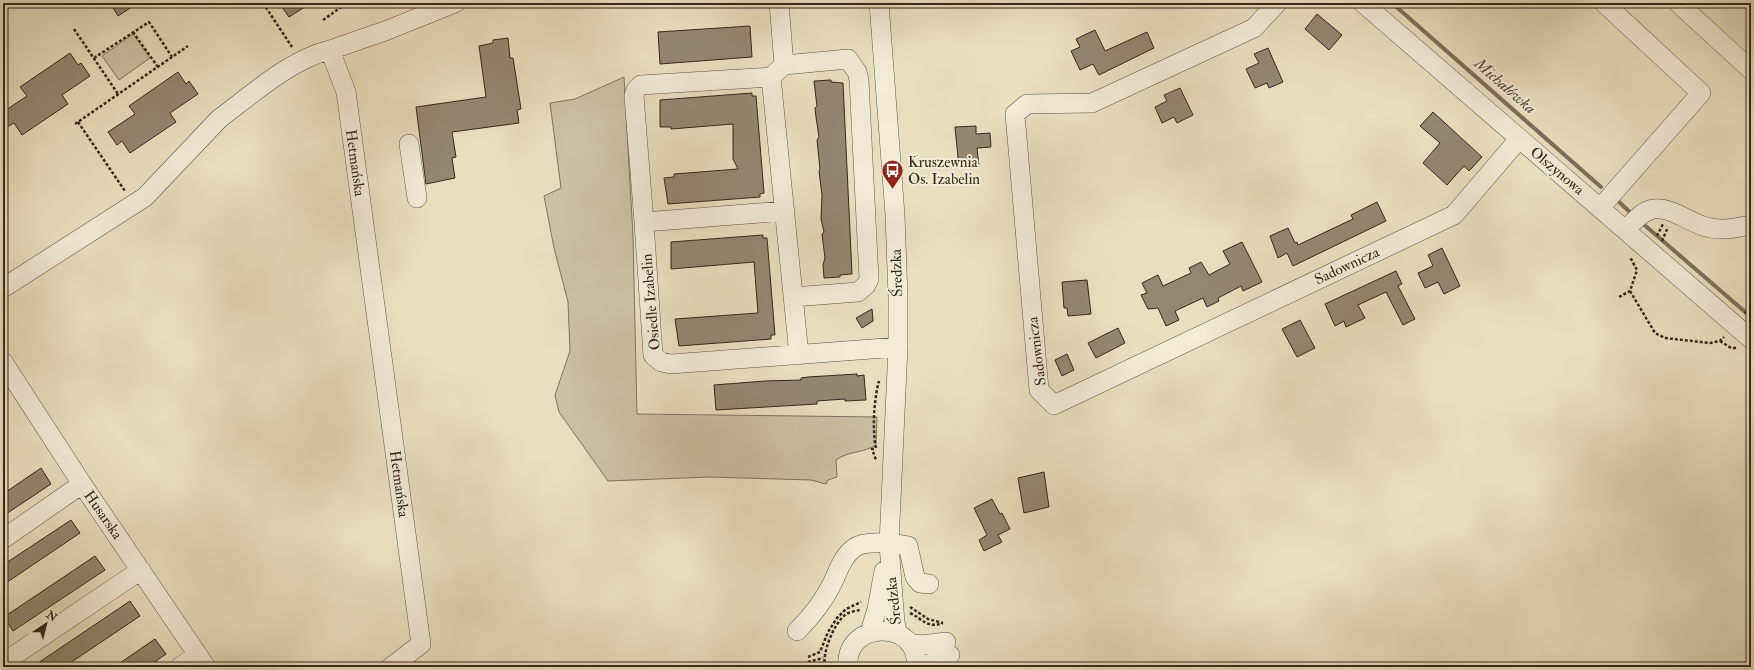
<svg xmlns="http://www.w3.org/2000/svg" width="1754" height="670" viewBox="0 0 1754 670" font-family="'IM FELL Double Pica',serif">
<style>
.green{fill:#cbc0a3;stroke:#80745e}
.lines{fill:none;stroke-linecap:round;stroke-linejoin:round}
.stream{stroke:#7d715b;stroke-width:4}
.building{fill:#938770;stroke:#36281a}
.minor-casing{stroke:#635643;stroke-width:20}
.path{stroke:#36281a;stroke-width:2.5;stroke-dasharray:3 2;stroke-linecap:butt}
.minor{stroke:#f1ead5;stroke-width:19}
.labels{text-anchor:middle;dominant-baseline:central;stroke-width:4;stroke-linejoin:round;paint-order:stroke}
.poi-label{font-size:15px;fill:#36281a;stroke:#f1ead5;text-anchor:start}
.street-label{font-size:15px;fill:#36281a;stroke:#f1ead5}
.water-label{font-size:16px;font-style:italic;fill:#594c3b;stroke:#f1ead5}
</style>
<rect width="100%" height="100%" fill="#e9dfbf"/>
<filter id="stains"><feTurbulence type="fractalNoise" baseFrequency=".005" numOctaves="4"/><feColorMatrix values="0 0 0 0 .2 0 0 0 0 .09 0 0 0 0 .02 0 0 0 .5 -.17"/></filter>
<radialGradient id="worn" r=".72"><stop offset=".6" stop-color="#630" stop-opacity="0"/><stop offset="1" stop-color="#630" stop-opacity=".3"/></radialGradient>
<path class="green" d="M133,34l17,24 -31,22 -17,-24z
M624,77l9,159 4,178 240,3 -1,28c-12,8 -28,6 -40,15l1,17 -9,3 -2,4 -15,-4 -102,-3 -101,4 -49,-69 -4,-17 15,-44 -2,-49 -14,-54 -10,-52 17,-8 -11,-85 25,-4z"/>
<g class="lines">
<path class="stream" d="M1392,3l209,184
M1617,200l16,15
M1641,222l110,95"/>
</g>
<path class="building" d="M110,3h28l-20,13z
M279,3h32l-22,14z
M1317,14l25,21 -13,15 -24,-21z
M750,26l2,31 -92,7 -2,-32z
M1095,30l10,21 42,-19 7,16 -55,27 -6,-11 -13,6 -9,-19 9,-4 -4,-8z
M508,38l2,20h3l8,51 -4,1 2,13 -67,9 4,25 -4,1 3,20 -29,6 -10,-77 70,-10 -7,-51 14,-3v-3z
M1268,48l15,34 -14,6 -2,-5 -12,5 -9,-19 13,-6 -5,-9z
M70,53l8,12 3,-2 9,13 -28,19 6,9 -46,31 -8,-12 -5,3 -6,-8v-6l24,-16 -7,-9z
M178,72l8,12 3,-3 9,13 -28,19 6,9 -46,31 -8,-12 -5,4 -9,-13 27,-18 -6,-8z
M831,80v2l12,1 9,191 -12,1v2l-16,1 -1,-13 2,-7 -3,-24 2,-2 -3,-13 1,-24 -3,-24 1,-2 -3,-29 2,-3 -3,-20 -1,-9 2,-2 -3,-25z
M1180,88l13,27 -16,8 -3,-6 -12,6 -7,-16 12,-6 -3,-6z
M752,93v3h4l8,97 -4,1v3l-92,7 -4,-26 10,-1v-3l64,-5 -5,-10v-35l-62,5v-2h-11v-27z
M1433,112l49,45 -13,14 -5,-5 -17,19 -24,-22 17,-20 -20,-17z
M976,126v8l14,-1 1,14 -14,1 2,18 -20,1 -4,-40z
M1377,202l9,19 -93,45 -6,-13 -9,5 -8,-22 18,-8 7,15 2,-1 1,3 55,-26 -2,-4z
M763,235v3h4l8,97h-4v4l-92,7 -4,-27 83,-6 -4,-51 -83,7v-27z
M1242,242l20,40 -19,9 -2,-5 -23,12 1,3 -12,6 -4,-9 -28,13 4,9 -13,6 -8,-18 -10,1 -7,-14 6,-2 -5,-10 16,-8 5,11 28,-13 -2,-5 12,-6 8,13 21,-11 -7,-13z
M1442,248l18,38 -16,8 -6,-12 -13,6 -7,-15 15,-7 -5,-11z
M1396,271l6,13 -4,2 17,33 -12,6 -17,-33 -28,13 7,13 -19,9 -2,-6 -9,5 -10,-22z
M1087,280l4,34 -23,2 -1,-8h-3l-2,-26z
M872,309l1,12 -11,7 -6,-10z
M1300,320l15,28 -18,9 -15,-28z
M1118,328l7,15 -29,15 -8,-15z
M1067,354l7,16 -12,6 -7,-16z
M857,374v2l7,-1 2,25 -21,1v-2l-28,2v3l-101,6 -2,-25 51,-4 36,-1v-2l7,-1z
M41,468l10,16 -48,32v-22z
M1044,472l5,35 -25,6 -6,-35z
M992,499l8,15 2,-1 8,16 -12,6 4,7 -18,9 -5,-11 8,-5 -13,-27z
M71,520l9,13 -77,52v-20z
M95,556l10,14 -92,61 -9,-14z
M130,601l10,15 -61,41 -15,10h-32z
M155,639l11,15 -10,7 -9,6h-33z"/>
<g class="lines">
<defs>
<path id="minor" d="M879,3l16,212 3,82v50l-9,197 6,79 3,11
M1277,3l-23,25 -162,75 -65,1 -12,10 24,276 15,15 400,-190 65,-76
M1363,3l388,336
M1678,3l73,67
M330,50l55,-19 70,-28
M784,65l64,-6 9,13 2,8 10,199 -3,6 -8,7 -65,5
M771,77l28,278
M409,144l8,54
M1600,208l101,-115 -97,-90
M785,211l-141,11 9,133 8,7 10,2 227,-17
M644,222l-10,-126 2,-6 5,-5 130,-8 13,-12 -5,-62
M1625,230c8,-7 17,-20 29,-21 16,-2 34,12 49,17 16,6 32,2 48,-1
M3,288l142,-91 74,-78c32,-24 72,-60 111,-69l16,42 75,552 -30,23
M3,362l79,122 124,183
M3,539l79,-55
M797,631c14,-14 26,-29 35,-47 6,-12 10,-27 22,-36 11,-8 42,-5 54,-2l7,31 5,6 9,1
M870,632l7,-23 7,-38
M909,643l13,2 24,-3
M3,663l138,-93
M180,667l18,-12
M848,667c-4,-48 73,-48 68,0
M921,667l29,-12"/>
</defs>
<use href="#minor" class="minor-casing"/>
<path class="path" d="M263,3l29,44
M323,20l24,-17
M74,29l44,65
M133,32l25,35
M94,58l55,-36 23,35
M78,122l47,69
M75,124l113,-78
M1657,236l6,-12
M1662,241l6,-14
M1630,291l25,42 10,5 45,5 10,-2 4,-4
M1619,297l11,-6 7,-21 -7,-13
M1745,314l6,-8
M1720,341l11,7h5
M876,448c-4,-18 -2,-49 3,-67
M874,449h-2l4,11
M910,607l18,12 15,4
M910,613c13,6 17,16 33,10
M808,657l12,-5 8,-20 9,-14 9,-9 15,-7
M808,662l15,-4
M815,663l1,4
M825,667c-3,-14 8,-42 20,-52 4,-3 10,-4 15,-5"/>
<use href="#minor" class="minor"/>
</g>
<defs>
<symbol id="bus-pin" viewBox="-11 -11 22 30"><path d="M0 17L-7.5 6A9.5 9.5 0 1 1 7.5 6Z" fill="#8f2418" stroke="#f1ead5"/><path d="M-5-6H5V4H4V6H2V4H-2V6H-4V4H-5ZM-3.5-4V0h7V-4ZM-3.5 1.2v1.5H-2V1.2ZM2 1.2v1.5H3.5V1.2Z" fill="#fff"/></symbol>
</defs>
<g fill-rule="evenodd">
<use href="#bus-pin" x="880" y="158" width="25" height="34"/>
</g>
<g class="labels">
<g class="poi-label">
<text x="908" y="162">Kruszewnia<tspan x="908" dy="17">Os. Izabelin</tspan></text>
</g>
<g class="street-label">
<text transform="translate(355 163) rotate(82)">Hetmańska</text>
<text transform="translate(1557 171) rotate(40)">Olszynowa</text>
<text transform="translate(1347 266) rotate(-25)">Sadownicza</text>
<text transform="translate(897 273) rotate(-92)">Średzka</text>
<text transform="translate(651 302) rotate(-95)">Osiedle Izabelin</text>
<text transform="translate(1037 351) rotate(-97)">Sadownicza</text>
<text transform="translate(399 484) rotate(82)">Hetmańska</text>
<text transform="translate(103 515) rotate(55)">Husarska</text>
<text transform="translate(894 601) rotate(-96)">Średzka</text>
</g>
<g class="water-label">
<text transform="translate(1505 86) rotate(41)">Michałówka</text>
</g>
</g>
<rect width="1754" height="670" fill="none" stroke="#e9dfbf" stroke-width="16"/>
<rect x="4" y="4" width="1746" height="662" fill="none" stroke="#36281a" stroke-width="2"/>
<rect x="8" y="8" width="1738" height="654" fill="none" stroke="#36281a"/>
<g transform="translate(46 624) rotate(35)" stroke="#f1ead5" stroke-width="3" paint-order="stroke">
<path d="M0-3L7 15L0 10L-7 15Z" fill="#36281a"/>
<text y="-6" font-size="11" font-weight="bold" text-anchor="middle" fill="#36281a">N</text>
</g>
<rect width="100%" height="100%" filter="url(#stains)"/>
<rect width="100%" height="100%" fill="url(#worn)"/>
</svg>
